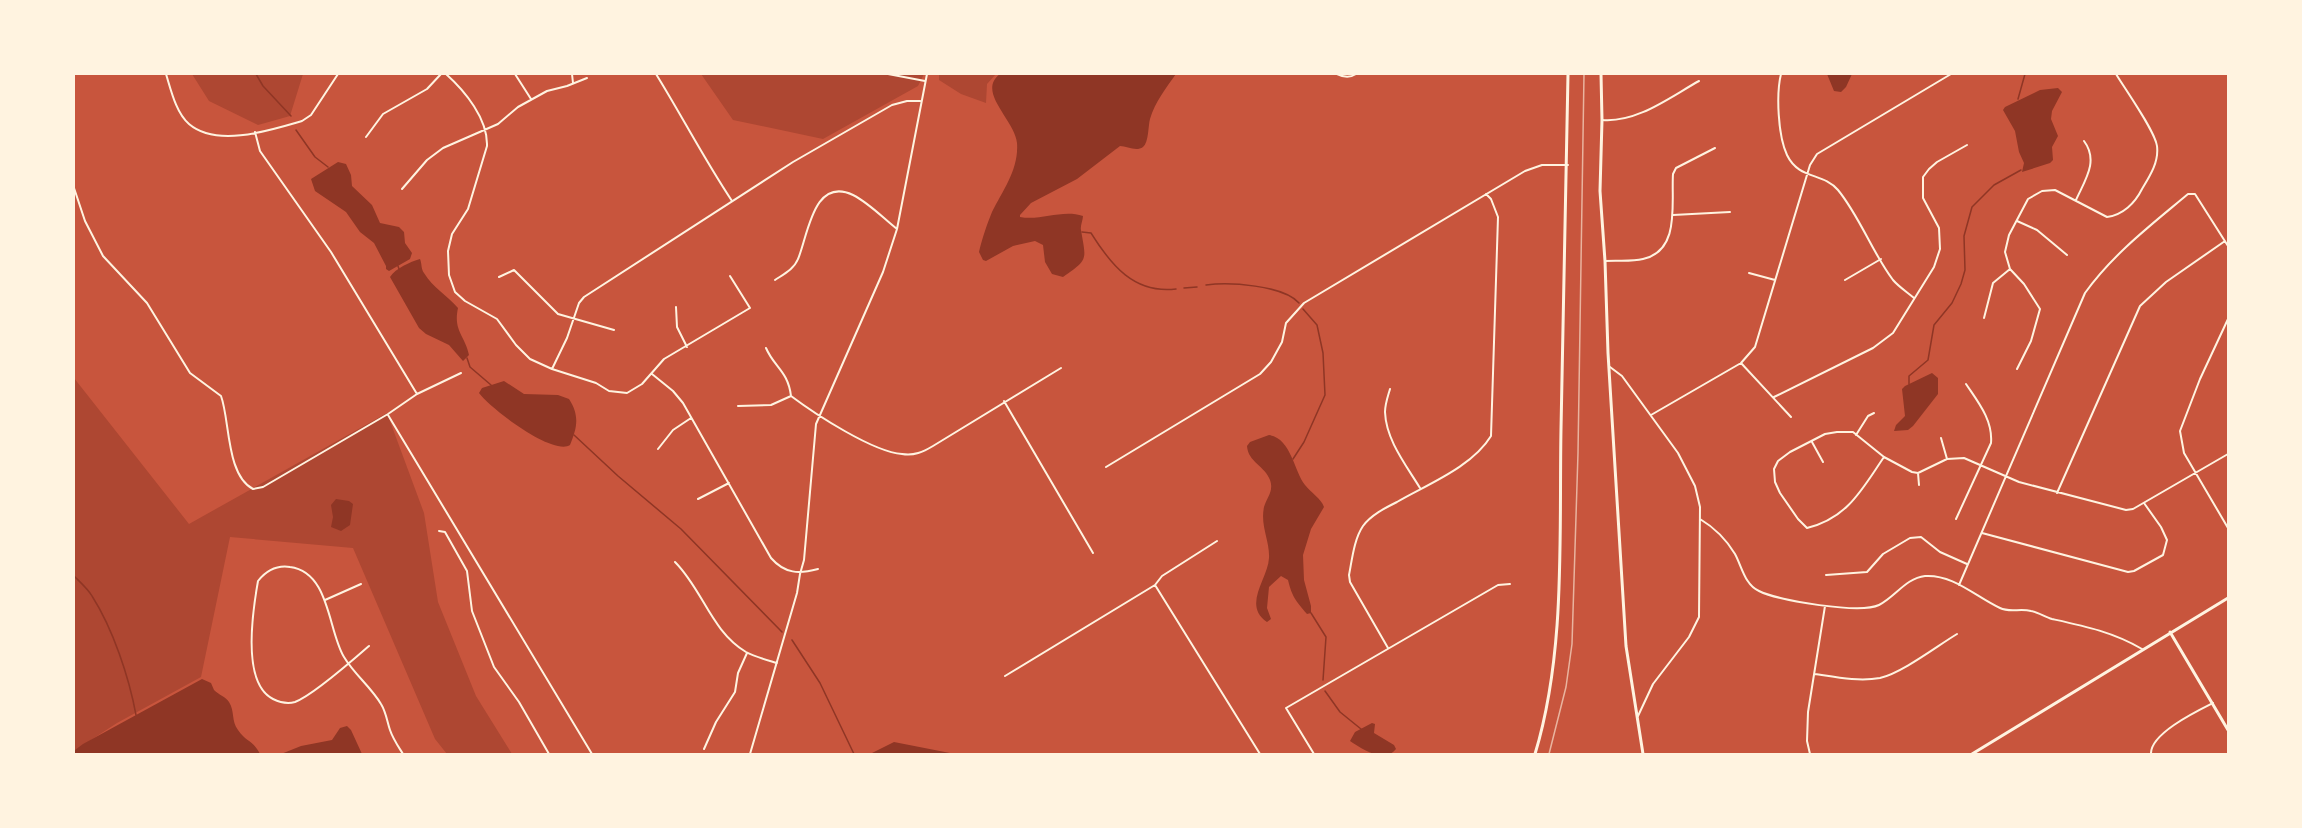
<svg xmlns="http://www.w3.org/2000/svg" width="2302" height="828" viewBox="0 0 2302 828" font-family="'Titillium Web',sans-serif">
<style>
.green{fill:#ae4732}
.water{fill:#8f3625}
.lines{fill:none;stroke-linecap:round;stroke-linejoin:round}
.stream{stroke:#8f3625;stroke-width:1.5}
.minor{stroke:#fff3e0;stroke-width:2}
.tertiary{stroke:#fff3e0;stroke-width:3}
.secondary{stroke:#fff3e0;stroke-width:3}
.rail{stroke:#e9b49f;stroke-width:1.5}
</style>
<rect width="100%" height="100%" fill="#c8553d"/>
<path class="green" d="M192,74h111l-13,42 -32,9 -49,-24z
M701,74h223l-6,12 -95,53 -90,-19z
M939,74h57l-9,10 -1,19 -25,-9 -22,-14z
M74,378l115,146 198,-111 37,100 14,89 38,94 36,58h-65l-12,-15 -82,-191 -123,-11 -29,140 -84,46 -43,28z"/>
<path class="water" d="M1000,74h176c-10,14 -21,28 -26,45 -2,7 -1,23 -7,28 -7,5 -16,-1 -23,-1l-43,33 -46,24 -11,12v2c21,4 42,-8 63,-1 0,4 -3,10 -2,14 5,30 8,29 -18,47l-11,-3 -7,-12 -2,-17 -8,-4 -22,5 -27,15 -3,-1 -4,-8c3,-13 8,-28 13,-40 11,-22 27,-43 25,-69 -2,-23 -41,-51 -17,-69z
M1827,74h25l-6,13 -5,5 -7,-1z
M2058,88l4,4 -10,19 -1,8 7,17 -6,11 1,13 -3,3 -28,9 2,-9 -5,-11 -4,-21 -12,-21 2,-3 35,-17z
M338,162l8,2 5,11 1,11 20,19 8,18 19,4 5,5 1,11 7,10 -2,6 -21,12 -3,-2v-3l-12,-23 -14,-11 -14,-20 -31,-21 -4,-12z
M420,259c2,5 1,10 4,14 9,15 23,22 34,35 -5,23 7,27 11,47l-6,6 -14,-16 -23,-11 -7,-6 -29,-51c6,-9 20,-15 30,-18z
M1932,373l6,5v16l-25,32 -5,4 -14,1 2,-6 9,-9 -3,-27 3,-3z
M504,381l20,13 34,1 11,4c11,17 8,29 1,46 -17,11 -79,-36 -91,-52l3,-5z
M1269,435c22,3 25,36 36,50 6,8 16,13 19,22l-13,22 -8,26 1,25 7,26v7l-4,1c-11,-13 -15,-17 -19,-34l-7,-4 -12,11 -2,21 4,11 -4,3c-25,-17 1,-43 2,-64 1,-17 -9,-32 -5,-51 3,-10 10,-16 6,-27 -5,-14 -22,-18 -23,-34l3,-4z
M336,499l13,2 4,3 -3,21 -9,6 -10,-4 2,-10 -2,-12z
M202,679l9,4 3,7c5,5 12,7 15,12 6,9 2,19 9,28 8,12 15,10 22,24h-186l1,-4 8,-6z
M1372,723l3,1 -1,9 20,12 2,4c-12,15 -34,0 -46,-8l5,-9z
M347,726l4,4 11,24h-81l20,-8 31,-6 8,-12z
M894,742l61,12h1h-86z"/>
<g class="lines">
<path class="stream" d="M256,74l7,12 28,30
M2018,99l7,-25
M296,130l19,27 13,10
M1082,232l9,1c20,32 43,61 85,56
M398,266l1,3
M1206,285c23,-3 77,0 93,18
M1184,288l13,-1
M467,358l3,9 21,18
M1909,384v-8l19,-16 6,-35 18,-22 9,-19 4,-14 -1,-34 8,-29 22,-22 27,-15
M574,435l44,41 63,53 101,103
M1293,459l11,-17 21,-47 -2,-42 -6,-28 -14,-16
M74,576c6,6 14,13 18,20 21,33 37,81 44,119
M1311,613l15,24 -3,43
M792,640l28,43 34,71
M1325,691l15,21 21,17"/>
<path class="minor" d="M166,74c5,16 10,39 23,50 28,24 82,6 113,-3l9,-6 27,-41
M446,74c19,17 42,45 41,72l-19,63 -16,25 -4,17 1,24 6,17 10,9 32,18 19,26 14,14 22,10 44,14 13,8 18,2 15,-9 22,-25 86,-51 -20,-32
M515,74l16,25
M572,74l1,9
M656,74c26,42 48,85 76,127
M888,74l37,7
M1337,74c6,3 13,4 19,0
M1781,74c-5,20 -3,62 6,81 12,25 36,17 51,35 22,27 34,62 55,90 6,7 14,12 21,18
M1602,120c35,3 68,-23 97,-39
M255,132l5,19 71,101 86,142
M366,137l17,-23 44,-25 14,-15
M74,188l11,33 18,35 44,47 43,70 31,23c9,24 5,79 32,93l10,-2 125,-73 29,-20 44,-21
M402,189l25,-29 16,-12 55,-24 20,-17 29,-16 20,-5 20,-8
M2076,200c9,-20 23,-39 8,-59
M1673,215l57,-3
M2017,221l20,9 30,25
M1605,261c12,-1 26,1 38,-2 38,-8 28,-57 30,-85l3,-6 39,-20
M1749,273l26,7
M499,277l15,-7 44,44 56,16
M775,280c9,-6 19,-11 23,-21 10,-23 15,-83 55,-64 16,8 30,23 44,34
M1845,280l36,-21
M676,307l1,20 10,20
M1984,318l9,-35 17,-14
M2228,319l-28,60 -20,52 4,22 44,75
M766,348c8,19 22,23 25,48
M1741,363l50,54
M1610,367l12,9 56,77 17,33 5,21 -1,110 -10,20 -36,47 -15,32
M552,369l15,-31 12,-35 5,-6 209,-135 99,-57 15,-4h13
M2017,369l14,-28 9,-32 -16,-25 -14,-15 -5,-17 4,-17 19,-36 14,-8 13,-1 52,27c16,-2 28,-14 35,-28 8,-13 17,-27 15,-43 -2,-15 -32,-57 -41,-72
M652,374l21,17 10,12 88,155c14,16 28,16 47,11
M1390,389c-2,7 -5,15 -5,23 1,28 21,53 35,76
M1774,397l99,-49 20,-15 41,-66 6,-18 -1,-21 -16,-30v-21l6,-8 8,-7 30,-17
M1004,401l89,152
M738,406l33,-1 20,-9c24,18 82,56 111,58 12,2 21,-2 31,-8l128,-78
M388,415l204,339
M1651,415l90,-52 14,-16 55,-182 7,-11 134,-80
M1856,435l12,-19 6,-3
M1941,438l6,21
M1812,442l11,20
M658,449l15,-19 18,-12
M1884,457c-22,32 -36,61 -77,71l-9,-9 -18,-26 -5,-11 -1,-13 4,-8 12,-9 35,-18 12,-2h16l31,25 28,15 6,1 29,-14 17,-1 55,24 107,28 7,-1 95,-55
M1106,467l154,-93 11,-12 11,-20 4,-19 18,-20 221,-132 17,-6h26
M1918,473l1,12
M2057,493l83,-187 26,-24 59,-41
M698,499l31,-16
M1700,519c15,9 26,20 35,35 7,13 10,31 24,37 20,10 101,23 120,14 16,-8 27,-27 46,-29 28,-2 51,21 75,32 10,5 20,0 31,3 7,1 14,6 21,8 32,7 61,13 90,30
M1956,519l35,-76c2,-23 -13,-41 -25,-59
M439,531l6,1 22,39 5,40 22,56 25,35 30,52
M1982,533l146,39 6,-1 29,-16 4,-15 -6,-13 -17,-24
M1217,541l-55,35 -7,9 105,169
M675,562c28,28 36,69 71,90 9,5 21,8 31,11
M1826,575l41,-3 16,-18 27,-16 11,-1 19,15 27,12
M1959,585l126,-292c28,-39 66,-68 103,-99h7l33,52
M325,600l36,-16
M369,646c-16,14 -57,50 -74,56 -7,2 -16,0 -22,-3 -32,-16 -20,-90 -15,-118 8,-10 19,-16 32,-14 40,5 38,64 54,90 10,17 27,30 37,47 5,8 6,17 9,26 3,9 8,16 13,24
M1388,648l-38,-66 -1,-7c3,-15 5,-36 14,-49 8,-11 22,-18 34,-24 31,-18 75,-35 94,-66l7,-219 -7,-18 -5,-5
M1815,674c20,3 44,8 65,4 22,-5 57,-32 77,-44
M1005,676l150,-91
M704,749l12,-27 19,-30 3,-19 9,-20
M750,754l47,-161 3,-19 4,-14 12,-136 67,-152 14,-43 30,-155
M1314,754l-28,-46 212,-123 12,-1
M1810,754l-3,-13 1,-29 17,-106
M2151,754c-1,-20 44,-42 62,-51"/>
<path class="tertiary" d="M2170,632l58,98"/>
<path class="secondary" d="M1601,74l1,46 -2,71 5,70 3,92 18,293 17,108
M1535,754c31,-102 24,-218 26,-325 2,-119 5,-237 7,-355
M1972,754l256,-156"/>
<path class="rail" d="M1549,754l17,-67 6,-43 6,-191 6,-379"/>
</g>
<rect width="2302" height="828" fill="none" stroke="#fff3e0" stroke-width="150"/>
</svg>
